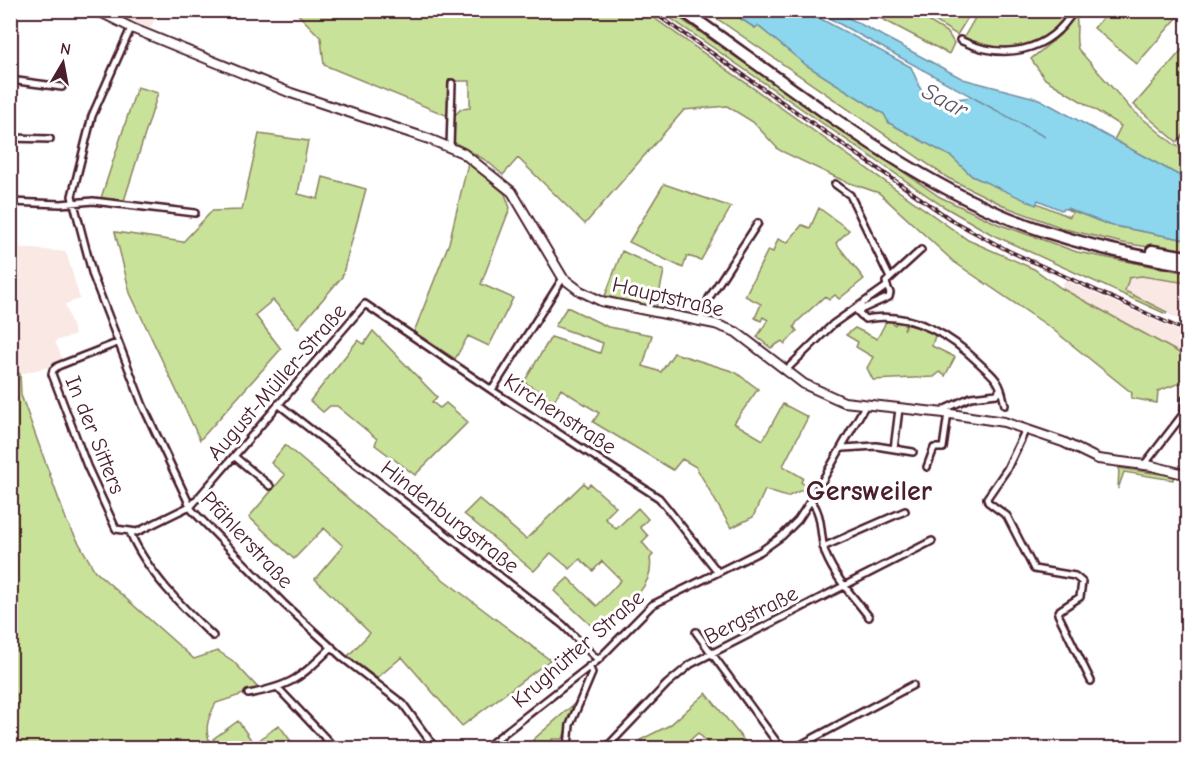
<svg xmlns="http://www.w3.org/2000/svg" width="1198" height="759" viewBox="0 0 1198 759" font-family="'Comic Neue',sans-serif">
<style>
.built{fill:#f9e8e3}
.green{fill:#c9e299;stroke:#8a8062;stroke-width:1.5}
.water{fill:#8dd7ee;stroke:#728da0;stroke-width:1.5}
.lines{fill:none;stroke-linecap:round;stroke-linejoin:round}
.street-casing{stroke:#4a1f2b;stroke-width:10}
.secondary-casing{stroke:#4a1f2b;stroke-width:12}
.highway-casing{stroke:#4a1f2b;stroke-width:15}
.street{stroke:#fff;stroke-width:5}
.secondary{stroke:#fff;stroke-width:8}
.highway{stroke:#fff;stroke-width:10}
.rail-casing{stroke:#4a1f2b;stroke-width:4}
.rail{stroke:#fff;stroke-width:1.5;stroke-dasharray:4.5;stroke-linecap:butt}
.labels{text-anchor:middle;dominant-baseline:central;stroke-width:6;stroke-linejoin:round;paint-order:stroke}
.street-label{font-size:22px;fill:#4a1f2b;stroke:#fff}
.water-label{font-size:24px;font-style:italic;fill:#5e5666;stroke:#fff}
.district-label{font-size:28px;font-weight:bold;fill:#4a1f2b;stroke:#fff}
</style>
<rect width="100%" height="100%" fill="#fff"/>
<filter id="ink" filterUnits="userSpaceOnUse"><feTurbulence type="fractalNoise" baseFrequency=".0167" numOctaves="2"/><feDisplacementMap in="SourceGraphic" scale="12" xChannelSelector="R" yChannelSelector="G"/><feConvolveMatrix kernelMatrix="1 2 1 2 8 2 1 2 1" color-interpolation-filters="sRGB"/></filter>
<g filter="url(#ink)">
<path class="built" d="M115,11l49,-1v1l-4,9 -5,-1 -5,9 -36,-15z
M11,247l55,5 14,47 -15,5 10,31 -20,6 9,22 -44,11 -9,-5z
M1141,276l46,7v41l-63,-33 5,-14z
M1065,280l122,55v22l-126,-69z"/>
<path class="green" d="M295,11h349l324,229 66,29 27,19 126,69v30l-4,-5 -25,9 -1,12 -26,-5 1,-5 -81,-65 -97,-66 -75,-69 -35,-12 -65,-31 -26,-28 -26,-16 -43,4 -99,114 -67,-66 -15,17 -16,-14 -35,-20 1,-24 8,-8 9,-1v-27h-21l-1,35 -124,-51 -3,-27z
M660,11h9l271,186 58,27 79,28 110,21v10l-46,-7 -12,2 -4,13 42,21 -1,2 -173,-79 -52,-30z
M706,11h23l26,17 2,-3 49,40 78,49 5,9 63,34 20,19 98,41 2,-5 -9,-5 46,18 78,15v13l-64,-10 -58,-14 -56,-21 -61,-30z
M867,11h45l36,22 6,10 -5,11z
M919,11h53l-15,24z
M979,11h91c-19,35 -72,46 -107,28z
M1109,11v-1l74,1 -46,53 -43,-36z
M1075,13c5,11 -1,22 3,36l53,60 44,36 9,5 3,-4v30h-7l-66,-36 7,-14 -76,-47 -14,-20 29,-24z
M1187,44v87l-10,11 -43,-37z
M137,87l21,6 -34,108 -23,-3z
M259,134l49,7 -10,53 20,5 5,-22 43,12 -24,88 -44,51 -25,-28 -18,15 26,34 -81,91 -70,-147 -15,-61 68,10 29,-31 30,-1z
M468,163l37,31 5,14 -29,76 32,14 -24,48 -21,-10 -13,23 -41,-27 35,-89z
M664,184l67,23 -30,53 -14,-4 -4,12 -54,-26z
M819,208l30,22 -13,13 28,36 -25,20 -4,-4 -6,5 -4,-4 -28,26 -3,5 3,4 -12,13 -3,-3 -11,7 -14,-11 11,-17 -5,-3 -2,4 -6,-3 6,-14 -16,-8 23,-46 5,2 5,-13 9,4 15,-18 8,3z
M622,251l42,20 -8,37 -51,-12z
M567,307l41,20 44,8 -9,31 18,6 13,-19 61,19 23,17 -24,34 29,17 20,-36 25,13 -25,49 20,12 -2,4 7,5 -21,10 -22,-7 -12,27 -22,11 -35,-61 -14,-8 -9,11 -80,-48 6,-9 -38,-24 -7,12 -30,-19 27,-45 49,16 3,-10 -48,-17z
M888,318l5,1v5l2,1 2,-5 9,3 -2,7 4,-7 28,9 -4,14 23,11 -10,19 -5,-4 -6,5 -61,3 -6,-12 6,-11 -17,-10 2,-5 -12,-7 9,-7 22,11z
M373,331l64,66 -5,5 8,6 6,-5 22,19 -53,53 -40,-30 2,-6 -40,-33h-7l-7,6 -13,-11 48,-61 6,4z
M11,369l9,5 1,21 46,127 28,49 99,88 24,-8 15,10 26,28 -43,14c-9,16 -13,29 -3,45h-202z
M285,445l159,135 106,80 -88,66 -60,-69 -25,21 -29,-22 22,-23 -55,-54 28,-33 -19,-18 -30,31 -45,-42 36,-42 -14,-12z
M1119,468l55,8 -1,4 -49,-8 -6,17z
M584,483l3,4 3,-3 26,23 -11,11 11,11 22,-21 10,11 -8,8 8,9 -6,6 11,13 -3,3c6,32 -32,53 -54,72l-42,-39 14,-13 29,28 24,-26 -19,-19 -9,10 -13,-12 -10,10 -19,-16 -17,18 -70,-57 15,-15 47,40z
M706,693l44,55h-37l-15,-15 -17,15h-30l-11,-8 30,-15z
M573,705l-10,34h-11v9h-17l2,-2 -4,-6z
M238,721l16,23 25,-19 17,23h-76l-7,-9z"/>
<path class="water" d="M729,11h77l105,56 10,23 19,11 32,-4 73,40 -229,-126h20l127,68 76,20 141,77h7v64l-78,-15 -42,-17 -6,2 -23,-10 -2,5 -64,-29 -20,-19 -63,-34 -5,-9 -78,-49 -48,-39 -3,2z"/>
<g class="lines">
<defs>
<path id="street" d="M131,28l-39,88 -20,80 21,80 50,130 49,104 92,94 59,54 60,46 32,44
M960,40c43,21 89,13 114,-30
M10,80l52,7
M10,138l40,1
M450,147l2,-64
M835,184l15,11 40,83
M10,202l51,2 32,-3 102,12
M857,311l8,8c44,-8 83,14 114,44 6,6 15,12 19,20 4,6 5,15 7,22
M858,311l31,-14 1,-4 -3,-7
M700,321l9,-23 49,-75
M117,343l-59,23 -5,4 -1,4 35,92 29,63 21,3 55,-27 173,-201 131,89 163,105 59,74
M786,370l47,-46 54,-38 -1,-4 35,-32
M492,390l71,-112
M278,404l285,221 35,35
M944,413l1,-4 26,-12 26,-3 3,-5
M1026,429l-19,40 -20,29 1,4 19,14 27,53 41,7 7,6 -2,15 -20,13 -2,4 33,67
M843,448l33,-2 37,6
M894,449l5,-40
M235,457l35,29
M1144,465l40,-52 1,-14
M927,467l7,-19h9l5,-35
M811,501c13,14 8,37 15,54 10,24 27,41 43,62
M130,532c16,39 53,76 83,104
M823,547l82,-36
M696,632l85,116
M278,688l52,55 -7,5
M248,694c44,-8 52,-16 84,-47
M485,748l113,-88 54,-55 109,-54 21,-15 16,-16 15,-23 52,-91
M568,748l2,-23 22,-52 -3,-7
M606,748l61,-64 24,-20 241,-123
M795,748l118,-63"/>
<path id="secondary" d="M96,10l38,19 157,64 138,46 34,14 49,39 51,86 17,13 21,10 114,23 21,8 68,52 40,18 100,11 60,9 59,20 35,17 54,7 36,9"/>
<path id="highway" d="M682,10c100,70 205,155 317,204 60,26 124,40 189,51
M1152,251l35,6"/>
</defs>
<use href="#street" class="street-casing"/>
<use href="#secondary" class="secondary-casing"/>
<use href="#highway" class="highway-casing"/>
<use href="#street" class="street"/>
<use href="#secondary" class="secondary"/>
<use href="#highway" class="highway"/>
<defs>
<path id="rail" d="M650,10l303,211 56,30 179,81"/>
</defs>
<use href="#rail" class="rail-casing"/>
<use href="#rail" class="rail"/>
</g>
</g>
<g class="labels">
<g class="street-label">
<text transform="translate(668 297) rotate(13)">Hauptstraße</text>
<text transform="translate(277 382) rotate(-49)">August-Müller-Straße</text>
<text transform="translate(560 414) rotate(33)">Kirchenstraße</text>
<text transform="translate(95 435) rotate(68)">In der Sitters</text>
<text transform="translate(450 517) rotate(38)">Hindenburgstraße</text>
<text transform="translate(247 540) rotate(47)">Pfählerstraße</text>
<text transform="translate(751 615) rotate(-27)">Bergstraße</text>
<text transform="translate(578 649) rotate(-41)">Krughütter Straße</text>
</g>
<g class="water-label">
<text transform="translate(945 100) rotate(28)">Saar</text>
</g>
<g class="district-label">
<text x="869" y="491">Gersweiler</text>
</g>
</g>
<rect width="1198" height="759" fill="none" stroke="#fff" stroke-width="36"/>
<rect x="18" y="18" width="1162" height="723" fill="none" stroke="#4a1f2b" stroke-width="2" filter="url(#ink)"/>
<g transform="translate(63 63) rotate(10)" stroke="#ffffff" stroke-width="4.5" paint-order="stroke">
<path d="M0-4.5L10 22L0 15L-10 22Z" fill="#4a1f2b"/>
<text y="-9" font-size="16" font-weight="bold" text-anchor="middle" fill="#4a1f2b">N</text>
</g>
</svg>
